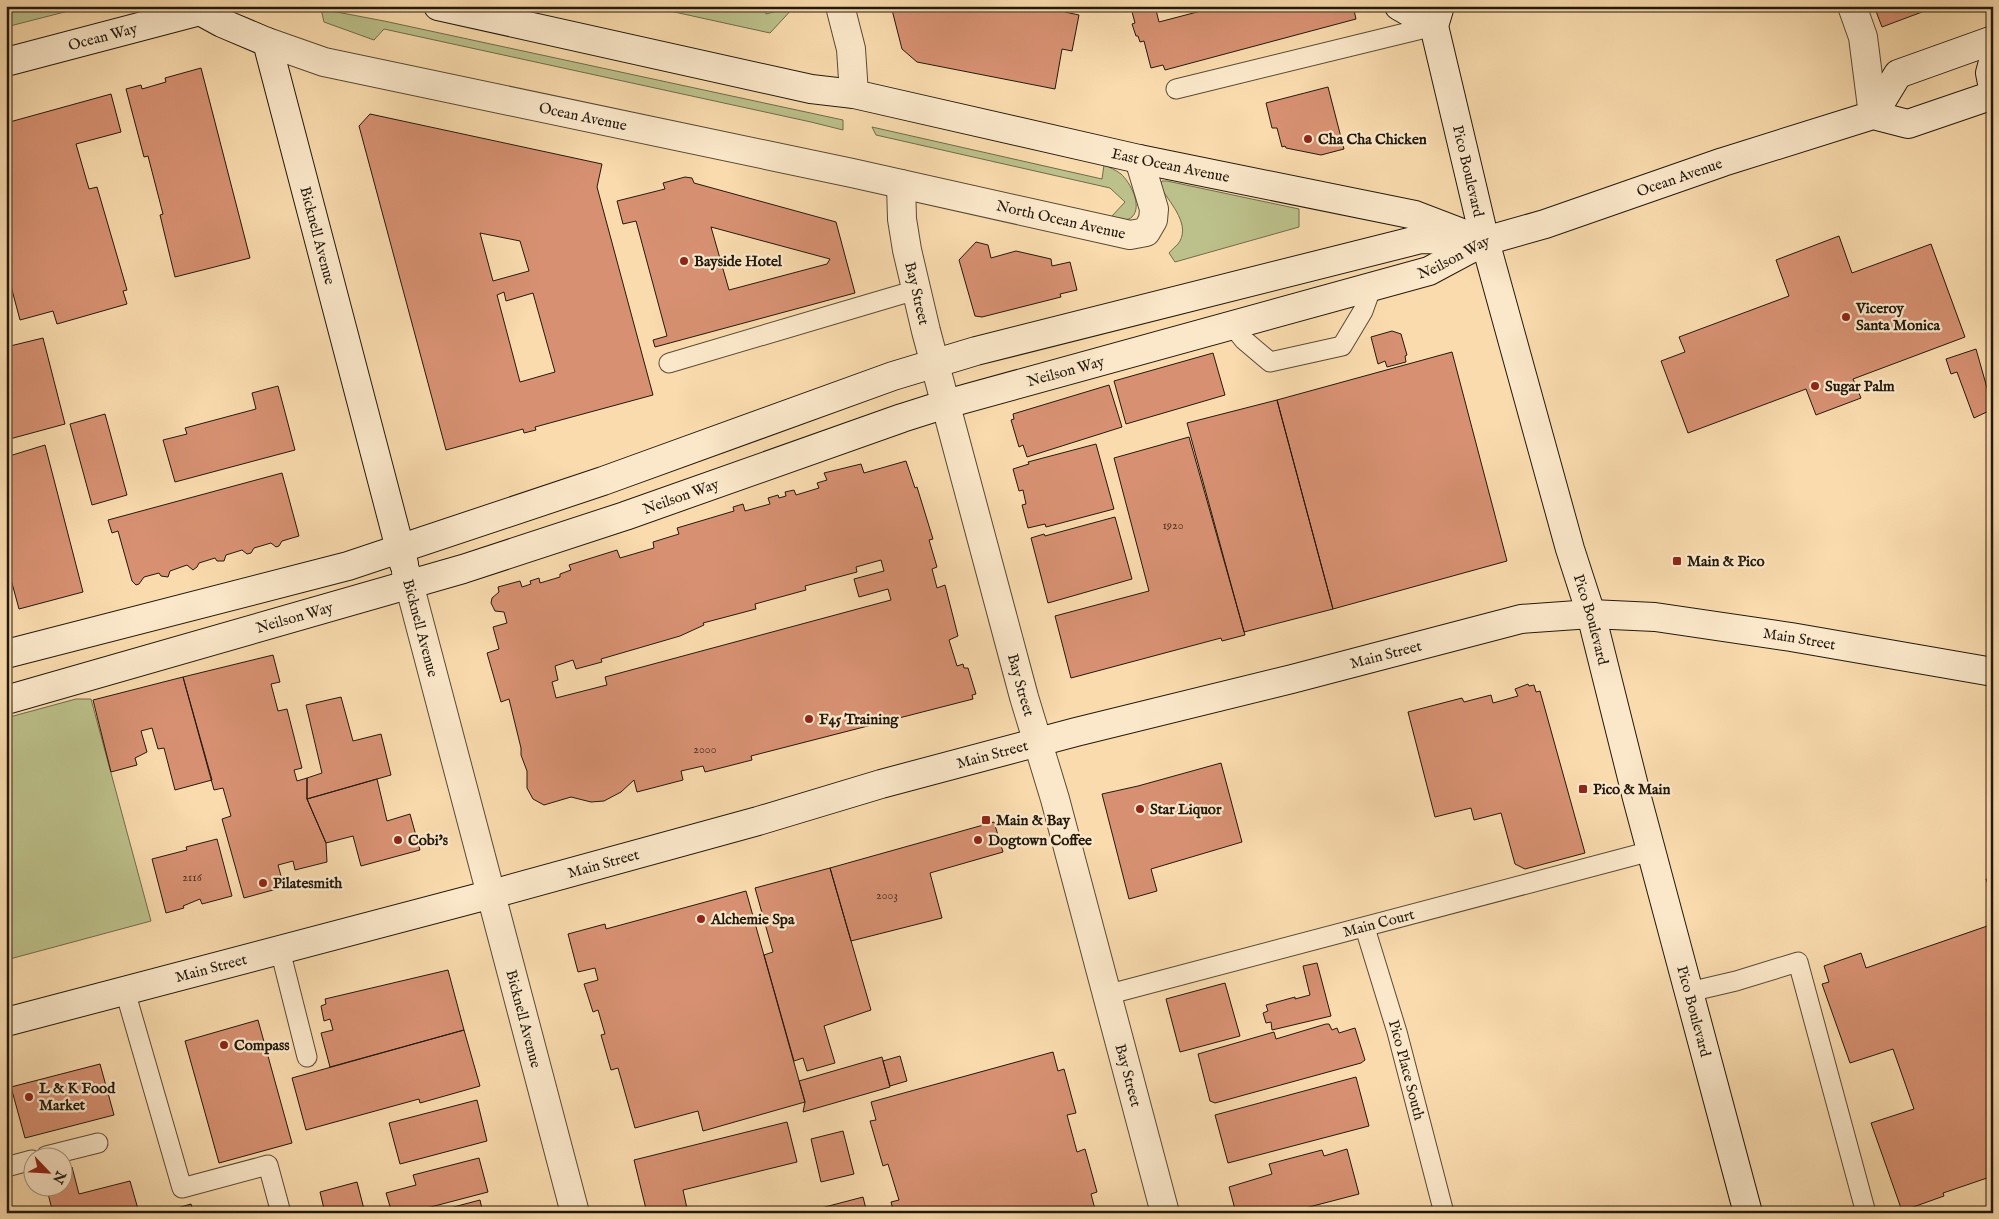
<svg xmlns="http://www.w3.org/2000/svg" width="1999" height="1219" viewBox="0 0 1999 1219" font-family="'IM FELL English',serif">
<style>
.green{fill:#bcc08a;stroke:#6f6c4c}
.building{fill:#d79172;stroke:#22190d;fill-rule:evenodd}
.lines{fill:none;stroke-linecap:round;stroke-linejoin:round}
.lane-casing{stroke:#584a35;stroke-width:21}
.street-casing{stroke:#584a35;stroke-width:30}
.secondary-casing{stroke:#22190d;stroke-width:30}
.lane{stroke:#fbe8ca;stroke-width:19}
.street{stroke:#fbe8ca;stroke-width:28}
.secondary{stroke:#fbe8ca;stroke-width:28}
.poi-dot{fill:#8f2418;stroke:#fbe8ca;stroke-width:2}
.labels{text-anchor:middle;dominant-baseline:central;stroke-width:4.5;stroke-linejoin:round;paint-order:stroke}
.number-label{font-size:12px;fill:#4f3726}
.street-label{font-size:15px;fill:#22190d;stroke:#fbe8ca}
.poi-label{font-size:15px;font-weight:bold;fill:#22190d;stroke:#fbe8ca;text-anchor:start}
</style>
<rect width="100%" height="100%" fill="#f9dbad"/>
<filter id="stains"><feTurbulence type="fractalNoise" baseFrequency=".004" numOctaves="4"/><feColorMatrix values="0 0 0 0 .2 0 0 0 0 .09 0 0 0 0 .02 0 0 0 .5 -.17"/></filter>
<radialGradient id="worn" r=".72"><stop offset=".6" stop-color="#630" stop-opacity="0"/><stop offset="1" stop-color="#630" stop-opacity=".3"/></radialGradient>
<path class="green" d="M6,6h82l-82,21z
M647,6h117l2,8 29,-8 -25,27z
M321,9l63,12 459,99v10l-32,-8 -427,-93 -10,11 -50,-18z
M872,127l230,52 2,-14c5,2 12,5 17,9 9,8 22,32 11,43 -4,4 -12,3 -19,3l-1,-4 13,-14 -15,-14 -234,-53z
M1162,181h5l132,28v18l-124,35 -6,-9c3,-4 9,-8 11,-12 10,-19 -12,-40 -20,-55z
M76,699h15l60,222 -145,39v-242z"/>
<path class="building" d="M891,6h176l-2,6 14,3 -7,36 -10,-2 -7,40 -138,-27 -15,-13z
M1119,6h36l4,16 61,-16h133l3,13 -191,51 -2,-5 -12,3 -7,-27 -4,1 -2,-6h-2l-4,-12 3,-1 -4,-15 -9,2z
M1874,6h55l1,3 -48,18z
M201,68l49,190 -75,19 -15,-62 3,-1 -15,-58 -4,1 -18,-68 15,-4 1,4 24,-7 -1,-4z
M1328,87l16,62 -23,6 -35,-7 -1,-2 -3,1 -5,-19h-5l-6,-25z
M111,94l10,38 -45,12 13,45 8,-2 30,103 -4,1 4,13 -70,20 -4,-13 -33,9 -12,-45 3,-1 -5,-16v-135z
M370,114l232,50 -5,23 56,208 -118,32 1,3 -12,3 -1,-4 -77,21 -87,-324zM480,233l40,8 9,30 -36,10zM504,292l2,9 27,-8 22,79 -35,10 -23,-87z
M685,177l7,1 2,5 142,39 19,71 -200,54 -2,-7 14,-4 -31,-115 -13,3 -6,-23 48,-12 -2,-6zM711,227l119,32 -3,5 -98,26z
M1839,236l13,37 79,-29 34,93 -112,42 8,19 -45,17 -10,-26 -118,44 -27,-72 24,-9 -6,-15 110,-41 -13,-36z
M976,242l12,3 3,13 25,-7 35,8 1,7 18,-4 7,28 -17,4 1,3 -79,20 -7,-1 -16,-56z
M1392,331l9,3 6,21 -2,1 1,6 -19,5 -2,-6 -7,3 -7,-27z
M43,338l22,86 -59,16v-93z
M1976,349l17,60 -19,9 -17,-46 -6,2 -5,-15z
M1452,352l55,209 -174,48 -56,-209z
M1213,353l12,42 -99,29 -12,-43z
M1109,385l13,42 -95,30 -4,-12 -4,2 -8,-27 3,-1 -1,-5z
M278,386l17,64 -120,32 -12,-42 24,-6 -2,-6 71,-19 -4,-16z
M1277,400l56,209 -89,23 -57,-209z
M105,414l22,81 -35,10 -22,-81z
M1189,437l56,198 -23,6 -1,-3 -150,40 -16,-62 94,-25 -35,-133z
M1096,444l18,65 -68,18 -1,-3 -17,4 -6,-23 4,-1 -3,-14 -4,1 -6,-22 16,-5 -1,-2z
M45,445l38,147 -64,17 -13,-48v-11l3,-1 -3,-11v-81z
M906,461l9,27 2,-1 16,52 -4,1 8,27 -5,2 5,19 8,-3 13,51 -9,4 8,26 6,-2 1,4h4l8,26 -4,1 1,4 -222,57 1,4 -47,12 -2,-6 -22,5 2,9 -46,12 -3,-12 -13,12 -17,9 -13,1 -20,-5 -27,8 -11,-6 -6,-11v-17l-6,-16v-7l-12,-49 -8,3 -14,-49 12,-4 -6,-22 14,-4 -3,-11 -9,-1 -4,-8 1,-5 7,-6 -1,-5 22,-6 2,6 9,-3 -1,-3 9,-3 1,5 20,-6v-3l11,-4 -2,-5 48,-15 3,8 34,-10 -1,-6 26,-8 -2,-6 57,-17 -1,-4 10,-3 2,7 25,-7 -2,-6 10,-3 1,3 7,-2 -1,-4 9,-2 2,5 23,-7 -2,-5 10,-3 -3,-7 37,-9 3,9zM881,560l3,11 -30,8 5,18 29,-8 3,11 -286,77 2,8 -51,13 -4,-16 6,-2 -3,-14 18,-6 3,9 26,-7 -1,-3 79,-23 24,-11 -1,-2 53,-14 -1,-5 51,-14 -1,-4 52,-14 -1,-5z
M282,473l17,63 -17,5 -3,5 -3,1 -5,-4 -17,5 -3,5 -4,1 -5,-4 -16,5 -2,6h-7l-2,-3 -16,5 -2,4 -4,3 -6,-5 -17,6 -2,6 -7,-1 -2,-3 -15,4 -5,7 -3,1 -4,-4 -14,-50 -6,2 -4,-13z
M1115,517l17,62 -84,24 -17,-65 13,-4 1,2z
M273,655l7,27 -9,2 7,27 9,-2 15,59 -8,2 3,11 10,-3v21l19,44 1,19 -32,8 -2,-9 -15,4 6,22 -40,11 -22,-79 9,-3 -8,-28 -9,2 -31,-113z
M183,677l29,103 -37,10 -11,-42 -6,1 -6,-21 -11,3 6,21 -12,6 2,7 -26,7 -18,-72z
M1528,684l1,2 5,-1 2,7 4,-1 45,162 -60,16 -10,-5 -14,-51 -27,7 -3,-12 -36,9 -27,-105 54,-14 2,4 27,-7 2,8 25,-7 -3,-7z
M341,697l12,44 28,-7 10,41 -84,24v-21l15,-5 -16,-68z
M1221,763l21,79 -91,27 6,22 -28,8 -27,-105 36,-8z
M377,779l10,42 23,-7 10,36 -59,16 -8,-30 -27,7 -19,-44z
M994,822l9,30 -73,21 12,45 -91,23 -21,-73z
M217,839l15,57 -30,8 -2,-5 -17,7 1,2 -18,5 -14,-54 35,-9 -1,-3z
M830,868l41,142 -47,16 11,37 -28,8 -4,-13 -9,3 -30,-106 9,-3 -18,-64z
M1993,877v23l-7,-21z
M746,891l59,211 -102,29 -5,-20 -63,17 -17,-60 -7,2 -10,-35 4,-1 -7,-24 -5,2 -9,-28 14,-4 -3,-12 -17,4 -10,-38 37,-10 1,5z
M1993,924v252l-50,17 1,3 -42,15 -31,-88 43,-14 -21,-60 -43,14 -28,-79 7,-2 -5,-16 37,-13 5,15z
M1317,963l14,53 -59,14 -1,-8 -5,1 -3,-10 5,-2 -2,-6 29,-8v2l15,-4 -7,-29z
M448,970l16,60 -134,37 -9,-34 12,-3 -3,-11 -6,2 -3,-15 5,-2 -1,-5z
M1225,983l15,53 -60,16 -14,-53z
M258,1020l34,123 -73,20 -34,-122z
M1326,1024h3l3,6 5,-2 2,5 16,-5 10,32 -4,3 -146,40 -5,-2 -12,-47 76,-22 2,7z
M464,1030l16,56 -60,17 -1,-4 -113,31 -14,-52z
M1053,1052l5,19 6,-2 12,44 -9,2 10,37 8,-3 12,43 -6,2 5,19h-202l-3,-11 8,-2 -11,-36 -5,2 -13,-45 6,-1 -5,-18z
M900,1056l7,25 -17,5 -7,-25z
M882,1057l8,30 -87,25 2,-10 -6,-21z
M100,1064l14,51 -89,23 -14,-51z
M1356,1077l13,49 -141,37 -13,-48z
M477,1100l10,41 -87,23 -11,-41z
M787,1122l10,40 -114,28 5,23h-41l-13,-53z
M843,1131l11,43 -33,8 -10,-43z
M1347,1149l12,45 -73,19h-50l-7,-26 43,-13 -3,-10 53,-14 2,6z
M479,1158l9,34 -65,17 1,4h-32l-6,-20 30,-8 -3,-10z
M72,1167l7,27 51,-13 8,28 -15,4h-70l-7,-27h16v-16z
M357,1182l8,31h-40l-5,-21z
M863,1197l4,16h-45l-1,-5z
M480,1200l3,13h-52z
M191,1204l3,9h-34z
M1369,1209l2,4h-16z"/>
<g class="lines">
<defs>
<g id="lane">
<path d="M1176,89l258,-63"/>
<path d="M1232,325l12,15 26,22 72,-16 21,-35 9,-25"/>
<path d="M669,363l247,-73"/>
<path id="s1" d="M1365,928l32,104 47,181"/>
<path d="M280,950l27,107"/>
<path d="M125,991l57,197 86,-23 13,48"/>
<path d="M1689,992l47,-11 62,-19 68,251"/>
<path id="s2" d="M1106,995l545,-144"/>
<path d="M46,1156l52,-13"/>
<path d="M6,1167l26,-7"/>
</g>
<g id="street">
<path d="M840,6l11,43 3,45"/>
<path d="M1852,6l11,31 10,78"/>
<path id="s3" d="M267,42l57,20 528,111 278,62 16,-3 7,-12 1,-11 -15,-50"/>
<path id="s4" d="M901,184l1,35 5,31 19,81 98,366 31,102 110,414"/>
<path id="s5" d="M406,572l169,641"/>
</g>
<g id="secondary">
<path id="s6" d="M438,6l373,83 43,5 285,65 276,56 47,18"/>
<path d="M1399,6l35,20"/>
<path id="s7" d="M1440,6l-6,20 51,215 85,308 21,65 46,184 111,415"/>
<path id="s8" d="M200,11l22,12 45,19 137,522"/>
<path id="s9" d="M6,62l194,-51 7,-5"/>
<path d="M1993,62l-3,11 3,15"/>
<path d="M1873,115l25,-41 95,-34"/>
<path d="M6,654l342,-88 255,-85 290,-105 83,-25 445,-112 62,2"/>
<path id="s10" d="M6,700l457,-131 162,-53 277,-98 44,-14 483,-133 56,-30 60,-17 178,-62 150,-47 35,9 85,-29"/>
<path id="s11" d="M6,1022l486,-128 266,-73 123,-37 195,-52 216,-53 229,-60 70,-5 64,3 136,20 202,35"/>
</g>
</defs>
<use href="#lane" class="lane-casing"/>
<use href="#street" class="street-casing"/>
<use href="#secondary" class="secondary-casing"/>
<use href="#lane" class="lane"/>
<use href="#street" class="street"/>
<use href="#secondary" class="secondary"/>
</g>
<g class="poi-dot">
<circle cx="1308" cy="139" r="5"/>
<circle cx="684" cy="261" r="5"/>
<circle cx="1846" cy="317" r="5"/>
<circle cx="1815" cy="386" r="5"/>
<rect x="1672" y="556" width="10" height="10" rx="2.5"/>
<circle cx="809" cy="719" r="5"/>
<rect x="1578" y="784" width="10" height="10" rx="2.5"/>
<circle cx="1140" cy="809" r="5"/>
<rect x="981" y="815" width="10" height="10" rx="2.5"/>
<circle cx="398" cy="840" r="5"/>
<circle cx="978" cy="840" r="5"/>
<circle cx="263" cy="883" r="5"/>
<circle cx="701" cy="919" r="5"/>
<circle cx="224" cy="1045" r="5"/>
<circle cx="29" cy="1097" r="5"/>
</g>
<g class="labels">
<g class="number-label">
<text x="1173" y="525">1920</text>
<text x="705" y="749">2000</text>
<text x="192" y="877">2116</text>
<text x="887" y="895">2003</text>
</g>
<g class="street-label">
<text stroke="none"><textPath href="#s9" startOffset="100">Ocean Way</textPath></text>
<text stroke="none"><textPath href="#s3" startOffset="325">Ocean Avenue</textPath></text>
<text stroke="none"><textPath href="#s6" startOffset="750">East Ocean Avenue</textPath></text>
<text stroke="none"><textPath href="#s7" startOffset="170">Pico Boulevard</textPath></text>
<text stroke="none"><textPath href="#s10" startOffset="1755">Ocean Avenue</textPath></text>
<text stroke="none"><textPath href="#s3" startOffset="814">North Ocean Avenue</textPath></text>
<text stroke="none"><textPath href="#s8" startOffset="274">Bicknell Avenue</textPath></text>
<text stroke="none"><textPath href="#s10" startOffset="1515">Neilson Way</textPath></text>
<text stroke="none"><textPath href="#s4" startOffset="111">Bay Street</textPath></text>
<text stroke="none"><textPath href="#s10" startOffset="1110">Neilson Way</textPath></text>
<text stroke="none"><textPath href="#s10" startOffset="705">Neilson Way</textPath></text>
<text stroke="none"><textPath href="#s10" startOffset="300">Neilson Way</textPath></text>
<text stroke="none"><textPath href="#s7" startOffset="635">Pico Boulevard</textPath></text>
<text stroke="none"><textPath href="#s5" startOffset="58">Bicknell Avenue</textPath></text>
<text stroke="none"><textPath href="#s11" startOffset="1848">Main Street</textPath></text>
<text stroke="none"><textPath href="#s11" startOffset="1428">Main Street</textPath></text>
<text stroke="none"><textPath href="#s4" startOffset="516">Bay Street</textPath></text>
<text stroke="none"><textPath href="#s11" startOffset="1022">Main Street</textPath></text>
<text stroke="none"><textPath href="#s11" startOffset="618">Main Street</textPath></text>
<text stroke="none"><textPath href="#s2" startOffset="282">Main Court</textPath></text>
<text stroke="none"><textPath href="#s11" startOffset="212">Main Street</textPath></text>
<text stroke="none"><textPath href="#s7" startOffset="1040">Pico Boulevard</textPath></text>
<text stroke="none"><textPath href="#s5" startOffset="462">Bicknell Avenue</textPath></text>
<text stroke="none"><textPath href="#s1" startOffset="148">Pico Place South</textPath></text>
<text stroke="none"><textPath href="#s4" startOffset="921">Bay Street</textPath></text>
</g>
<g class="poi-label">
<text x="1318" y="139">Cha Cha Chicken</text>
<text x="694" y="261">Bayside Hotel</text>
<text x="1856" y="308">Viceroy<tspan x="1856" dy="17">Santa Monica</tspan></text>
<text x="1825" y="386">Sugar Palm</text>
<text x="1687" y="561">Main &amp; Pico</text>
<text x="819" y="719">F45 Training</text>
<text x="1593" y="789">Pico &amp; Main</text>
<text x="1150" y="809">Star Liquor</text>
<text x="996" y="820">Main &amp; Bay</text>
<text x="408" y="840">Cobi's</text>
<text x="988" y="840">Dogtown Coffee</text>
<text x="273" y="883">Pilatesmith</text>
<text x="711" y="919">Alchemie Spa</text>
<text x="234" y="1045">Compass</text>
<text x="39" y="1088">L &amp; K Food<tspan x="39" dy="17">Market</tspan></text>
</g>
</g>
<rect width="1999" height="1219" fill="none" stroke="#f9dbad" stroke-width="25"/>
<rect x="8" y="8" width="1984" height="1204" fill="none" stroke="#22190d" stroke-width="2.5"/>
<rect x="12" y="12" width="1974" height="1194" fill="none" stroke="#22190d"/>
<g transform="translate(48 1172) rotate(115)"><circle r="24" fill="#fbe8ca" stroke="#a4957e"/>
<path d="M0-4L9 19L0 12L-9 19Z" fill="#8f2418"/>
<text y="-8" font-size="14" font-weight="bold" text-anchor="middle" fill="#22190d">N</text>
</g>
<rect width="100%" height="100%" filter="url(#stains)"/>
<rect width="100%" height="100%" fill="url(#worn)"/>
</svg>
